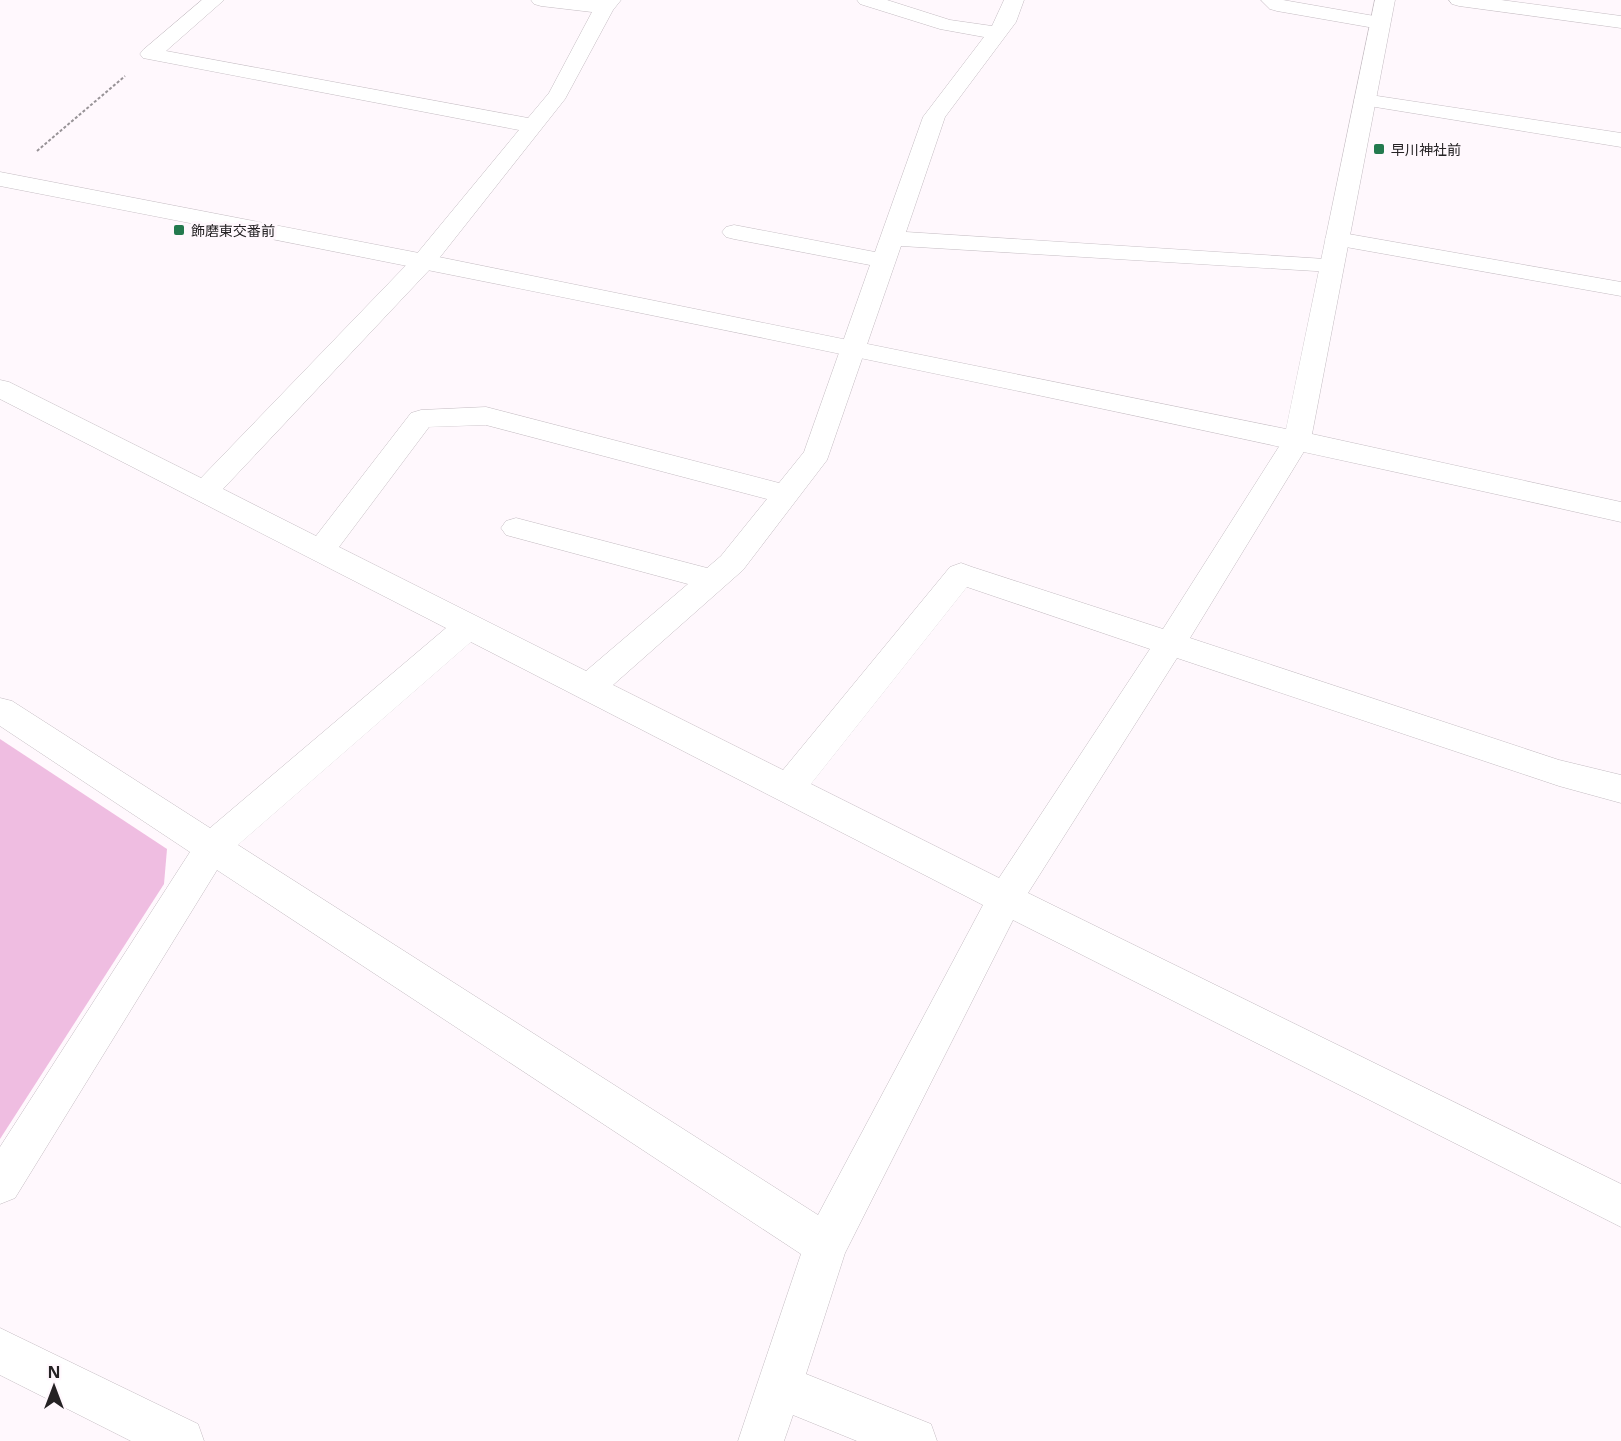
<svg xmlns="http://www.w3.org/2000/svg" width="1621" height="1441" viewBox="0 0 1621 1441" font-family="'Noto Sans','Noto Sans JP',sans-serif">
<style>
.green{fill:#efbde1}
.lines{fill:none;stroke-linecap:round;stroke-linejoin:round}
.minor-casing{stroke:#c4bcc2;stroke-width:1}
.tertiary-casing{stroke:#c4bcc2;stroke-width:1}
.path{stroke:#989397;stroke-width:2;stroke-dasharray:3 2;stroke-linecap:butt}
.minor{fill:#fff;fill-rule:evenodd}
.tertiary{fill:#fff;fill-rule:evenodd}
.poi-dot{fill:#237a4e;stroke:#fff8fd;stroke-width:2}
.labels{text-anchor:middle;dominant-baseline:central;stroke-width:6;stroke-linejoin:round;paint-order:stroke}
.far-poi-label{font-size:14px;fill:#252224;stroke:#fff8fd;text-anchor:start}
</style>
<rect width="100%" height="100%" fill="#fff8fd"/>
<path class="green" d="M0,739l167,110 -3,35 -164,255z"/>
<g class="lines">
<defs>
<path id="minor" d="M202,0h22l-58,51 362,67 21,-25 43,-81 -51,-6 -7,-2 -3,-4h90l-8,10 -48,89 -132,167 -210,223 93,47 95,-123 10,-3 65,-3 293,76 25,-31 66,-187 -136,-26 -8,-2 -4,-5 4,-5 8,-2 141,27 48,-135 61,-80 -44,-8 -80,-25 -3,-4h30l63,20 42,6 12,-26h20l-8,22 -71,95 -39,115 435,28 3,5 -3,5 -9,2 -431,-26 -74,214 -84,110 -130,115 170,85 167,-203 11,-4 11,4 191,62 124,-195 10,-3 10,3 4,6 -121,198 369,122 62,15v28l-62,-17 -382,-128 -149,235 593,291v43l-608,-307 -168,333 -39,121 125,50 6,17h-80l-64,-26 -9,26h-46l63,-187 -584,-384 -202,328 -15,6v-57l190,-295 -190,-126v-28l12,3 198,127 236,-200 -446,-229v-19l9,2 192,96 214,-222 104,-126 -376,-72 -3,-4 3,-4zM486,425l281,74 -46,57 -14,12 -191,-50 -10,3 -5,7 5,7 182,49 -102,87 -247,-124 90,-120zM967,587l183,62 -151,229 -188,-94zM471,642l512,263 -165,310 -580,-370z
M1261,0h22l97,17 7,2 3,4 -3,4 -7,2 -103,-18 -7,-2z
M1449,0h52l120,16v12l-162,-22 -7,-2z
M1364,94l257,39v14l-264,-43 -3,-4 3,-4z
M1337,232l284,50v14l-292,-52 -4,-5 4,-5z
M0,1328l198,96 6,17h-73l-131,-66z"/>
<path id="tertiary" d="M1375,0h20l-83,434 309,68v20c-538,-121 -1079,-231 -1621,-336v-14l424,82 862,175z"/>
</defs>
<use href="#minor" class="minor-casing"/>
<use href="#tertiary" class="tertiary-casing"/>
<path class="path" d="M37,151l88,-75"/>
<use href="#minor" class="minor"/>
<use href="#tertiary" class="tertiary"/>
</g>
<g class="poi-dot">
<rect x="1373" y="143" width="12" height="12" rx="3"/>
<rect x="173" y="224" width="12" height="12" rx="3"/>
</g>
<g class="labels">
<g class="far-poi-label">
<text x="1391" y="149">早川神社前</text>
<text x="191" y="230">飾磨東交番前</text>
</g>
</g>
<g transform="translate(54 1387)" stroke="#fff8fd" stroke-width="4.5" paint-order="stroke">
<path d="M0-4.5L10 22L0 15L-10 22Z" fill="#252224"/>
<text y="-9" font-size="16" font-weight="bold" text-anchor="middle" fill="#252224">N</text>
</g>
</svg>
